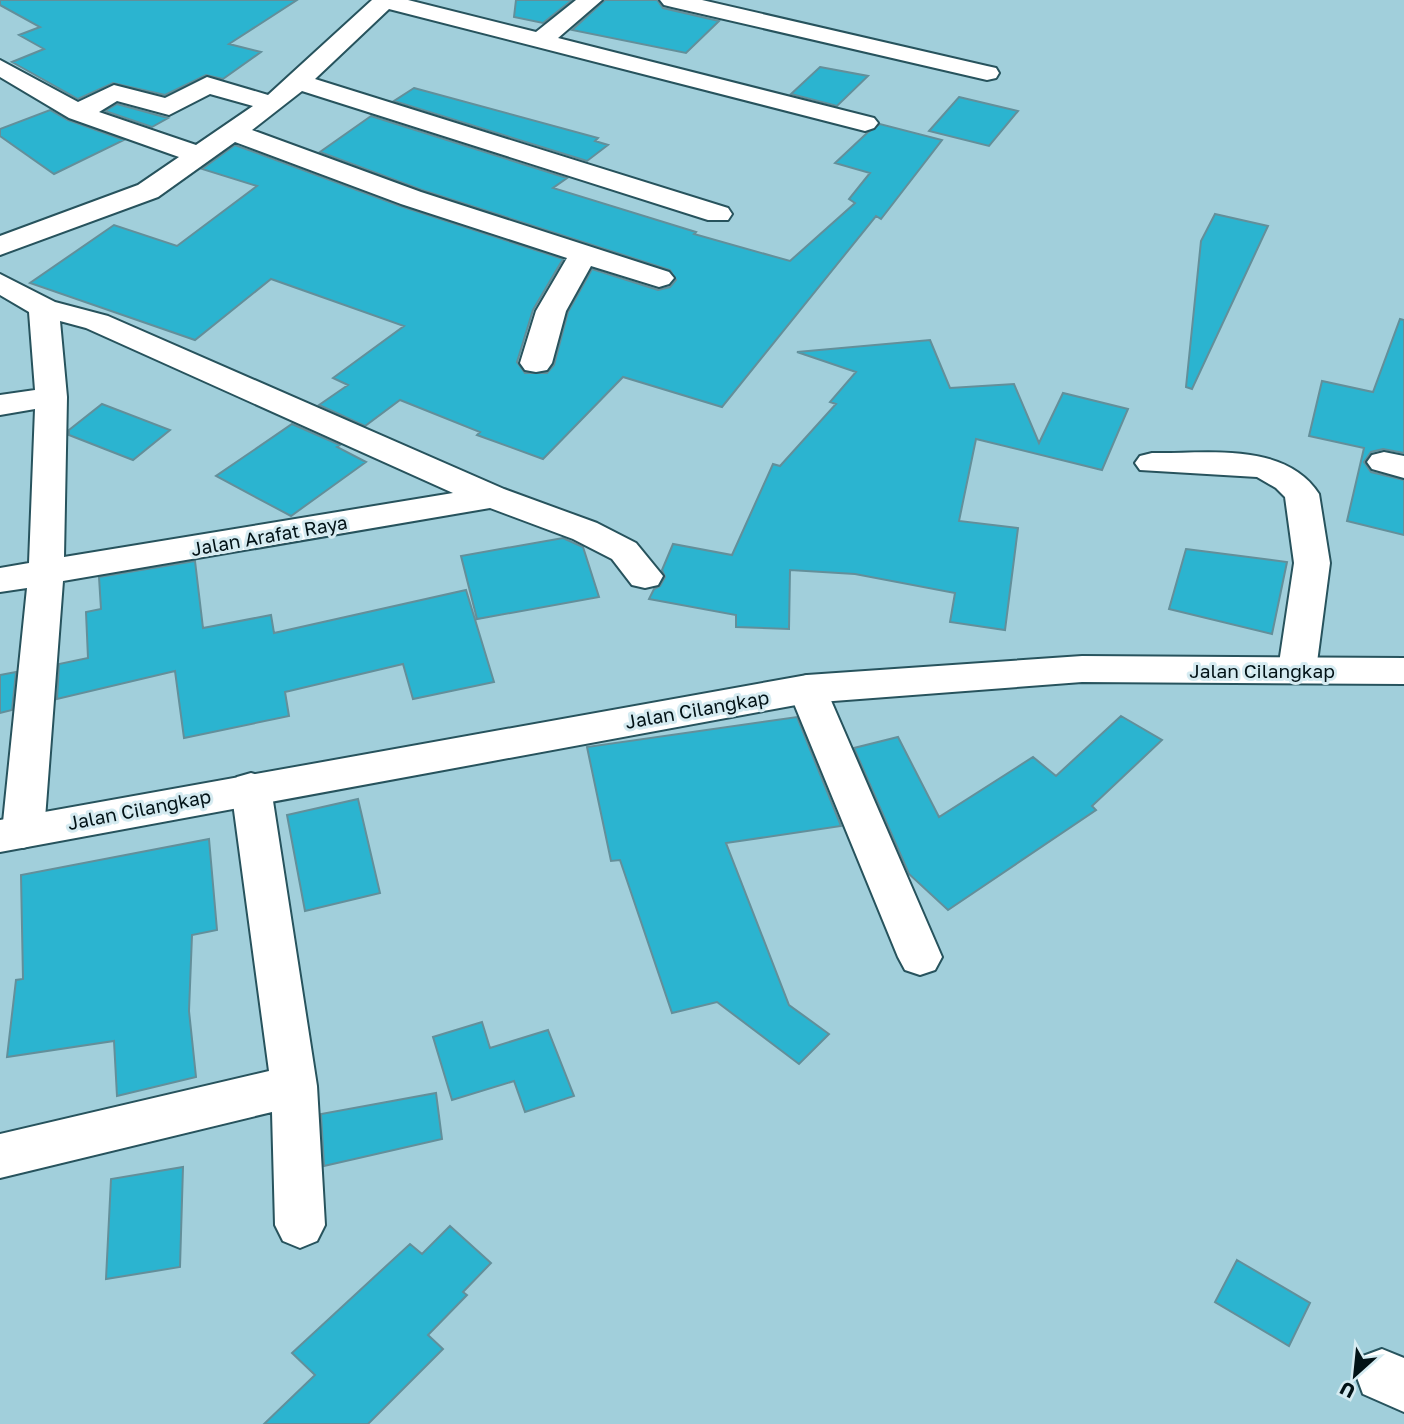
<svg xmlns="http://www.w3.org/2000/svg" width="1404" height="1424" viewBox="0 0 1404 1424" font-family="'Golos Text',sans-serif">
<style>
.building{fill:#2bb4d0;stroke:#638f9a;stroke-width:2}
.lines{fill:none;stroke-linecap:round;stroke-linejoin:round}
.street-casing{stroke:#27535d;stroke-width:4}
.secondary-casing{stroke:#27535d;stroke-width:4}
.street{fill:#fff;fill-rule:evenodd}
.secondary{fill:#fff;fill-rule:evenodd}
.labels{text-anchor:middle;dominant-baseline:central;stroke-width:6;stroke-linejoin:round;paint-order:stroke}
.street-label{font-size:19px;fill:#021216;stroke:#d5ebf1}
</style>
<rect width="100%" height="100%" fill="#a1cfdb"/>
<path class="building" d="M0,0h297l-68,44 32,8 -38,27 -17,-4 -41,20 -52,-12 -35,16 -66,-37 32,-13 -25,-14 21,-8 -40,-22z
M516,0h56l-29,23 -29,-6z
M605,0h52l6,8 56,13 -33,32 -114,-23z
M820,67l48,9 -31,30 -46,-12z
M414,88l184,50 -3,3 13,4 -21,16 -193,-60z
M959,97l59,14 -29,35 -60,-15z
M117,104l51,14 -16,9 -47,-16z
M50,110l18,10 56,20 -70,34 -54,-38v-7z
M371,116l196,62 -14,10 143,44 -2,2 96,27 65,-58 -6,-4 21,-26 -35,-10 32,-30 13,-9 62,16 -61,79 -5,-3 -154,191 -99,-30 -80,82 -66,-24 3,-3 -80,-32 -35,26 -46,-21 29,-20 -15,-7 71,-52 -133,-47 -76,61 -165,-57 84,-58 63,21 80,-60 -55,-17 33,-24 165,61 163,53 -30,51 -16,52 8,11h22l7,-8 14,-53 24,-43 66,21 12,-3 6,-7 -6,-10 -248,-80 -102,-38z
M1215,214l53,12 -76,163 -6,-2 15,-146z
M1400,319l4,1v133l-21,-4 -12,3 -7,10 7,10 33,8v55l-57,-14 17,-73 -55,-12 13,-55 51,11z
M930,340l20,48 64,-4 25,59 24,-50 65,16 -26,61 -126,-31 -17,82 59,7 -13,102 -55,-8 5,-29 -100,-19 -65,-4 -1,59 -53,-2v-12l-87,-16 5,-10 6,-3 5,-9 -3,-7 11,-26 59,11 41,-91 7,2 56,-62 -6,-2 26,-30 -59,-20z
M102,404l68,26 -37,30 -64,-25v-5z
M292,424l48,21 -3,2 29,15 -75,54 -75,-40z
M563,538l20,9 16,50 -122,22 -16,-63z
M1186,549l101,13 -15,72 -103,-25z
M195,561l8,67 68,-13 3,18 192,-43 28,92 -81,17 -10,-35 -118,28 4,24 -105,22 -9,-67 -118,28 2,-35 29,-6 -2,-46 15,-3 -2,-32z
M16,672l-4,38 -12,3v-38z
M1121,716l41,24 -70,66 4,4 -148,100 -39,-36 -55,-126 44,-11 41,80 94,-60 23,19z
M797,717l44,109 -115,17 63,162 40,29 -30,30 -82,-62 -45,11 -52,-153 -9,1 -24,-114z
M358,799l22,94 -75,18 -18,-96z
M209,839l8,91 -25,5 -3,76 7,66 -79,19 -3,-55 -107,16 9,-77 7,-1 -2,-104z
M482,1022l8,26 58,-18 26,66 -49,16 -11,-31 -62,19 -19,-63z
M436,1093l6,46 -118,27 -3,-52z
M183,1167l-3,100 -74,12 5,-100z
M450,1226l41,37 -28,29 4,3 -39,40 15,14 -75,75h-104l51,-49 -23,-22 118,-109 12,10z
M1237,1260l73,43 -21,43 -74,-44z"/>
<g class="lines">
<defs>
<path id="street" d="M372,0h36l128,32 40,-32h26l-44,38 316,80 4,5 -4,5 -9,3 -476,-122 -74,70 413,129 4,6 -4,6h-20l-406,-129 -50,39 169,62 248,80 5,6 -5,6 -10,3 -68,-21 -25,45 -14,52 -5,7 -11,2 -11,-2 -5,-7 16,-52 31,-53 -166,-54 -166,-62 -77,55 -158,58v-19l138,-51 41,-28 -110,-39 -69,-41v-17l78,42 36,-17 51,13 42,-21 61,18zM210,94l43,12 -57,39 -97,-33 18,-11 52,14z
M660,0h42l285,66 9,2 3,5 -3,5 -9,2 -315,-73 -8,-2z
M0,274l55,28 53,14 396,173 93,34 39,20 27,33 -5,9 -13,3 -13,-3 -20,-26 -39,-20 -83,-31 -427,73 -19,251 -6,11 -15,5 -15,-5 -6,-11 25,-244 -27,4v-24l29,-5 6,-154 -35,6v-20l35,-5 -6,-78 -29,-17zM60,321l26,7 367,165 -389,64 3,-160z
M1384,452l20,4v22l-32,-9 -5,-7 5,-7z
M1152,453c54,1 133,-12 167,41l11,69 -14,107 -6,9 -13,4 -13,-4 -6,-9 16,-107 -9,-66 -9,-9 -19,-11 -117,-7 -5,-7 5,-7z
M807,675l13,4 6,10 116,268 -7,13 -15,5 -15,-5 -7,-13 -110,-268 6,-10z
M251,773l14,4 6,11 46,298 8,139 -8,16 -17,7 -17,-7 -8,-16 -3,-113 -272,66v-44l269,-63 -38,-283 6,-11z
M1382,1349l22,9v54l-41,-18 -7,-19 7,-19z"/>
<path id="secondary" d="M1082,656l322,2v26l-322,-2 -275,21 -807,149v-32l807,-145z"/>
</defs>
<use href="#street" class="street-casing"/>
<use href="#secondary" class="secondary-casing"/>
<use href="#street" class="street"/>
<use href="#secondary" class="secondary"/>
</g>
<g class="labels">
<g class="street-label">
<text transform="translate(269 535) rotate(-10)">Jalan Arafat Raya</text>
<text x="1262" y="670">Jalan Cilangkap</text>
<text transform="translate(697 709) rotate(-10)">Jalan Cilangkap</text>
<text transform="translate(139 809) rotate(-11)">Jalan Cilangkap</text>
</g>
</g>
<g transform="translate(1355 1375) rotate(207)" stroke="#d5ebf1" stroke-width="5" paint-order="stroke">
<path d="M0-5L12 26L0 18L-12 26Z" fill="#021216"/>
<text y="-10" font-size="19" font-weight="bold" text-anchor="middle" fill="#021216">U</text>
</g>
</svg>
